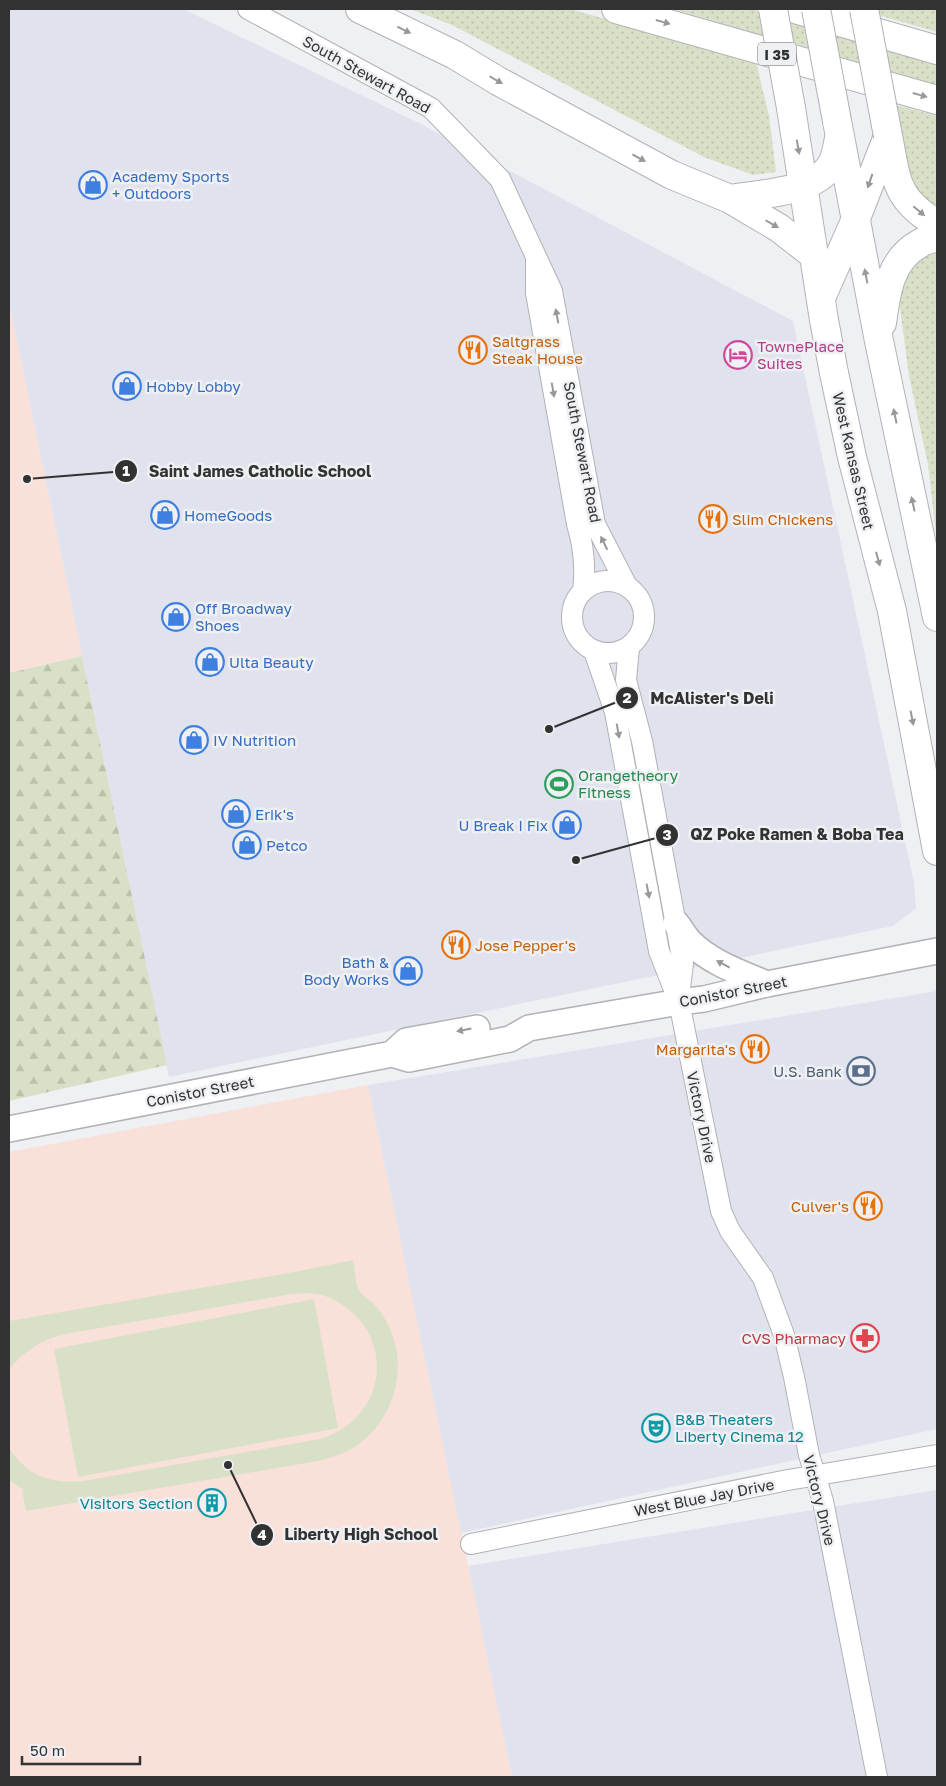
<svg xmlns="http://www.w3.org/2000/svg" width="946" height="1786" viewBox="0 0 946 1786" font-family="'Golos Text',sans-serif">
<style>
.built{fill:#e0e2ed}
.education{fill:#f9e0d9}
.grass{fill:url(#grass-dots)}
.forest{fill:url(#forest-firs)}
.park{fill:#d8e1c7}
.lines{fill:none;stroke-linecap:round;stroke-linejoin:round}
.minor-casing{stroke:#b1b2b5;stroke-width:22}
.major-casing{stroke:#b1b2b5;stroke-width:28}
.highway-casing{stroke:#b1b2b5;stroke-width:30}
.minor{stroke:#fff;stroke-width:20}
.major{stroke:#fff;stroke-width:25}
.highway{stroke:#fff;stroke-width:28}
.highway-bridge-casing{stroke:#b1b2b5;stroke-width:30;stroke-linecap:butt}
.highway-bridge{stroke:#fff;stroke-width:28}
.oneway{fill:#989899}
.labels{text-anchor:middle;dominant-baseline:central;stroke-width:5;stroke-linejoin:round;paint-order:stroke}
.shield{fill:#eff0f3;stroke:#6b6b6d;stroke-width:1}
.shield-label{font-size:14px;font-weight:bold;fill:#323233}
.street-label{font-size:15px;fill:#323233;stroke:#eff0f3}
.shop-label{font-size:15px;fill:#366cbe;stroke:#eff0f3;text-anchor:start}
.food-label{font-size:15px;fill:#c56008;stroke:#eff0f3;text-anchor:start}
.hotel-label{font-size:15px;fill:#b23c85;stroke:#eff0f3;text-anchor:start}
.leisure-label{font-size:15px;fill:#27864d;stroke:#eff0f3;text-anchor:start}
.service-label{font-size:15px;fill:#4e5e75;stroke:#eff0f3;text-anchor:end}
.health-label{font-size:15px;fill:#be3a42;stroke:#eff0f3;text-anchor:end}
.culture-label{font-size:15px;fill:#0d838f;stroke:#eff0f3;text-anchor:start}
.leader{fill:none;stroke:#323233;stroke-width:2}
.callout-dot{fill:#323233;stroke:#eff0f3;stroke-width:2}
.mark-label{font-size:15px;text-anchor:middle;font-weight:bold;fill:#fff}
.callout-label{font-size:16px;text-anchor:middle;font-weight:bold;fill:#323233;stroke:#eff0f3;stroke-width:5;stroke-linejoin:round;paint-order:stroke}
</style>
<defs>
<pattern id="grass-dots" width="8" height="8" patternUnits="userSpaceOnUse" patternTransform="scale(1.25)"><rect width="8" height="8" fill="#d8e1c7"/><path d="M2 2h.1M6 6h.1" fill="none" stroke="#bac2ab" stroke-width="1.8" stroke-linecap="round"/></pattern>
<pattern id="forest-firs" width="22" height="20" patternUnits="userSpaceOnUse" patternTransform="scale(1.25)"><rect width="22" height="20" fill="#d8e1c7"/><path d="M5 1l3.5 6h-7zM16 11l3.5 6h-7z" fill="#bac2ab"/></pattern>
</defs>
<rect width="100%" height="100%" fill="#eff0f3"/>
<path class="built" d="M9,9h174l238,115 372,197 121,562 2,25 -23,18 -724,151 -160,-775z
M937,991v438l-476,104 -93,-448z
M937,1490v287h-425l-44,-211z"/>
<path class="education" d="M9,302l73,354 -73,17z
M368,1085l144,692h-503v-625z"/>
<path class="grass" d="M410,9h160l186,53 13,54 7,56 -23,3 -49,-18 -252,-132z
M673,9h80l184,53v23z
M876,9h61v23l-59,-17z
M896,105l41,11v91l-10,-5 -15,-15 -10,-33z
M937,249v295l-9,-80 -19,-88 -10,-76 1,-22 16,-24z"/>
<path class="forest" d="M82,656l85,409 -158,36v-428z"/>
<path class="park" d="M353,1260c2,8 2,22 6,30 2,5 10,9 14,13 7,8 13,16 17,26 18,39 4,88 -30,114 -12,10 -27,14 -42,18l-292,50 -4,-20 2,-1 -15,-10v-32c18,28 42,36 74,33l237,-42c71,-22 77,-110 10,-141 -12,-6 -26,-5 -38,-4l-232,41c-22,7 -37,17 -51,35v-49l285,-49z
M314,1299l24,129 -260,49 -24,-128z"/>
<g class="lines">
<defs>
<path id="minor" d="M248,9l183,99 69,71 52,112 43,233 32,62
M536,260v33l41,231c7,23 9,43 6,67
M572 617a36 36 0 1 1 72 0a36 36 0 1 1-72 0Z
M629,647l-3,33 16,61 41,222 -4,34
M594,651l21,61 44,239 20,51 42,209 9,20 33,47 21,57 10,42 15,78 14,46 54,276
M471,1544l317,-64 149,-25"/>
<path id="major" d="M676,923c5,6 9,14 14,19 21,21 51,31 77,42
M392,1054l14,-13 71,-13
M9,1129l383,-75 17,5 101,-20 19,-11 150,-26 25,-3 63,-15 170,-33"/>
<path id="highway" d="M360,9l95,46 43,26 174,94 58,24 49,29 36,28
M616,9l321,91
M795,9l142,41
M791,108l33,212 10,53 18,84 40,154 45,240
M837,121l42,220 58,276
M888,136c9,45 7,63 49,88
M730,199c29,-5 81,-6 100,-32 6,-8 7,-19 9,-29
M821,298l34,-77 33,-85
M882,323c4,-30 8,-63 37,-79 5,-4 12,-5 18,-7"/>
</defs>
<use href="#minor" class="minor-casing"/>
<use href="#major" class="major-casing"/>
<use href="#highway" class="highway-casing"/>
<use href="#minor" class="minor"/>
<use href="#major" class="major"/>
<use href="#highway" class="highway"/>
<defs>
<path id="highway-bridge" d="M773,9l18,99
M816,9l21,112
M864,9l24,127"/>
</defs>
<use href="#highway-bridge" class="highway-bridge-casing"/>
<use href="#highway-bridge" class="highway-bridge"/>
</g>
<defs><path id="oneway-solid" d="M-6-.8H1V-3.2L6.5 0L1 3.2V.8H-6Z" transform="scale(1.25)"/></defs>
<g class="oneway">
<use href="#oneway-solid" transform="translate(663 22) rotate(16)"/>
<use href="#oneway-solid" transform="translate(404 30) rotate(26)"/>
<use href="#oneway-solid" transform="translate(496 80) rotate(30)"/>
<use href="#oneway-solid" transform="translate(920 95) rotate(16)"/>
<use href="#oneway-solid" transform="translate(798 147) rotate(80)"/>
<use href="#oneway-solid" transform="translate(639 158) rotate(28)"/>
<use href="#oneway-solid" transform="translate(870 181) rotate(109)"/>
<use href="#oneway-solid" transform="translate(919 211) rotate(40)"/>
<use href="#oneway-solid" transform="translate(772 224) rotate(30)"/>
<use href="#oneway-solid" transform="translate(866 276) rotate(-101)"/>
<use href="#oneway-solid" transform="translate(557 316) rotate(-100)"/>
<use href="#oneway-solid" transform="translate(553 390) rotate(80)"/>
<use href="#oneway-solid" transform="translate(895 416) rotate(-102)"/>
<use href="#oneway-solid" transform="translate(913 504) rotate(-102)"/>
<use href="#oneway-solid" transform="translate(604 543) rotate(-116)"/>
<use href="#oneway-solid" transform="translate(878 559) rotate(75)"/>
<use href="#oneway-solid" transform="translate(912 718) rotate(79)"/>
<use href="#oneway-solid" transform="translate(618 731) rotate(80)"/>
<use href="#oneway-solid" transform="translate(648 891) rotate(79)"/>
<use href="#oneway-solid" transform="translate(723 964) rotate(-152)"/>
<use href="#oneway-solid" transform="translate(464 1030) rotate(169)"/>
</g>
<defs>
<symbol id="shop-ring" viewBox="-11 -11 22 22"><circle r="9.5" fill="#eff0f3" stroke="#3f7fe0" stroke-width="1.5"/><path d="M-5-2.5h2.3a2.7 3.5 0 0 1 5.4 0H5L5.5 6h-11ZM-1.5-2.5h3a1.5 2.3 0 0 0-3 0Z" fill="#3f7fe0"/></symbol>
<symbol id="restaurant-ring" viewBox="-11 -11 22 22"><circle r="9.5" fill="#eff0f3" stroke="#e8710a" stroke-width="1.5"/><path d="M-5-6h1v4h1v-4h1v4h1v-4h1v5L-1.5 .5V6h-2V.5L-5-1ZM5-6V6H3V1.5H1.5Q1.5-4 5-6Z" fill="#e8710a"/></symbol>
<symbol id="hotel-ring" viewBox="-11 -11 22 22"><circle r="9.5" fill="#eff0f3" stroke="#d1479c" stroke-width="1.5"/><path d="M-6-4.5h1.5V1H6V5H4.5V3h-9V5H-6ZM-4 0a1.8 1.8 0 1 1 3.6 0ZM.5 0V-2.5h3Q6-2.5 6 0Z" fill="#d1479c"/></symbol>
<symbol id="stadium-ring" viewBox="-11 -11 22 22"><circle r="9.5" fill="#eff0f3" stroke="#2e9e5b" stroke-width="1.5"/><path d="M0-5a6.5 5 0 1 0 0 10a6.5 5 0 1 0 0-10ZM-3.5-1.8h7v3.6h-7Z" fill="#2e9e5b"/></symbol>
<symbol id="bank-ring" viewBox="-11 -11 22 22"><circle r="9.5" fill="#eff0f3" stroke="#5c6f8a" stroke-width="1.5"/><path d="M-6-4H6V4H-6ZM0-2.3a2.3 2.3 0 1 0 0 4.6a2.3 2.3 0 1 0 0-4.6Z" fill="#5c6f8a"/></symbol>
<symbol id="pharmacy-ring" viewBox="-11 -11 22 22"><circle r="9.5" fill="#eff0f3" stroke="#e0444e" stroke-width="1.5"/><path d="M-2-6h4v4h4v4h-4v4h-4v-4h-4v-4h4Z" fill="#e0444e"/></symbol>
<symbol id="theatre-ring" viewBox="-11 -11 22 22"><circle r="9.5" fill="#eff0f3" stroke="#0f9aa8" stroke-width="1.5"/><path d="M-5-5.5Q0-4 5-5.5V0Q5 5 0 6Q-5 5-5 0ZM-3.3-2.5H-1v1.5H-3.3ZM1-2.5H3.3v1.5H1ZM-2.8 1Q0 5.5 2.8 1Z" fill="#0f9aa8"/></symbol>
<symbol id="building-ring" viewBox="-11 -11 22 22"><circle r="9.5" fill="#eff0f3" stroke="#0f9aa8" stroke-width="1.5"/><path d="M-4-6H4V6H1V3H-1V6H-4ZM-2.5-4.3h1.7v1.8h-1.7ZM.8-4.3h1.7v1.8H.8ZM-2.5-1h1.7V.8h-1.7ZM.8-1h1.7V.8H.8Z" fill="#0f9aa8"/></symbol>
</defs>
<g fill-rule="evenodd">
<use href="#shop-ring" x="77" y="169" width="32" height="32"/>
<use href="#restaurant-ring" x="457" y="334" width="32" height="32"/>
<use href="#hotel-ring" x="722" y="339" width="32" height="32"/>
<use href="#shop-ring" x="111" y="370" width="32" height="32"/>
<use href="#shop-ring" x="149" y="499" width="32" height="32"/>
<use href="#restaurant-ring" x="697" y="503" width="32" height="32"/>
<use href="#shop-ring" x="160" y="601" width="32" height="32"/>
<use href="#shop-ring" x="194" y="646" width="32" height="32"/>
<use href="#shop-ring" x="178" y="724" width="32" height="32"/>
<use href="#stadium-ring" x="543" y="768" width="32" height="32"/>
<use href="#shop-ring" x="220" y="798" width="32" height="32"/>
<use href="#shop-ring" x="551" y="809" width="32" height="32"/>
<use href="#shop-ring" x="231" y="829" width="32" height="32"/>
<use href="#restaurant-ring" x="440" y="929" width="32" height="32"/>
<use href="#shop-ring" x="392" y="955" width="32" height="32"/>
<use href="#restaurant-ring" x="739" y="1033" width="32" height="32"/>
<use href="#bank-ring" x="845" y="1055" width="32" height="32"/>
<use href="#restaurant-ring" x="852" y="1190" width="32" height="32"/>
<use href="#pharmacy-ring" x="849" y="1322" width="32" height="32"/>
<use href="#theatre-ring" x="640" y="1412" width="32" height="32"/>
<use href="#building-ring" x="196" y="1487" width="32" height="32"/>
</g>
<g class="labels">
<rect class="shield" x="758" y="42.5" width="38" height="23" rx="4"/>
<g class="shield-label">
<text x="777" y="54">I 35</text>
</g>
<g class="street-label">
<text transform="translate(367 74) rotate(29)">South Stewart Road</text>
<text transform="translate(583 452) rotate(79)">South Stewart Road</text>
<text transform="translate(854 461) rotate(77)">West Kansas Street</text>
<text transform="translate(733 991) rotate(-11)">Conistor Street</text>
<text transform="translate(200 1091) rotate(-11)">Conistor Street</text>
<text transform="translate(702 1117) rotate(78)">Victory Drive</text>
<text transform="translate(704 1497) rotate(-11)">West Blue Jay Drive</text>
<text transform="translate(820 1500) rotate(76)">Victory Drive</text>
</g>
<g class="shop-label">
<text x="112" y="176">Academy Sports<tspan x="112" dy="17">+ Outdoors</tspan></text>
<text x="146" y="386">Hobby Lobby</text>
<text x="184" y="515">HomeGoods</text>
<text x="195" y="608">Off Broadway<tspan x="195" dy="17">Shoes</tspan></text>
<text x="229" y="662">Ulta Beauty</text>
<text x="213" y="740">IV Nutrition</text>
<text x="255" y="814">Erik's</text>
<text x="548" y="825" text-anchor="end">U Break I Fix</text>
<text x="266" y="845">Petco</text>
<text x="389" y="962" text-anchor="end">Bath &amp;<tspan x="389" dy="17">Body Works</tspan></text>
</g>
<g class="food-label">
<text x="492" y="341">Saltgrass<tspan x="492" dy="17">Steak House</tspan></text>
<text x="732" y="519">Slim Chickens</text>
<text x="475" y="945">Jose Pepper's</text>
<text x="736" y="1049" text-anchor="end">Margarita's</text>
<text x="849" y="1206" text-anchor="end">Culver's</text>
</g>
<g class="hotel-label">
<text x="757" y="346">TownePlace<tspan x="757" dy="17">Suites</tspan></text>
</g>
<g class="leisure-label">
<text x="578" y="775">Orangetheory<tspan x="578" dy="17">Fitness</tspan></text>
</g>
<g class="service-label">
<text x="842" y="1071">U.S. Bank</text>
</g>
<g class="health-label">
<text x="846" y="1338">CVS Pharmacy</text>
</g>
<g class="culture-label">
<text x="675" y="1419">B&amp;B Theaters<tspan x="675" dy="17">Liberty Cinema 12</tspan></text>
<text x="193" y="1503" text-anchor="end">Visitors Section</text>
</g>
</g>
<path class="leader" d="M27 479L126 471M549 729L627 698M576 860L667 835M228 1465L262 1535"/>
<g class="callout-dot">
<circle cx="27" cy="479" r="5"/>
<circle cx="549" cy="729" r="5"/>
<circle cx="576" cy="860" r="5"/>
<circle cx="228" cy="1465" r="5"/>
<circle cx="126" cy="471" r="12"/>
<circle cx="627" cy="698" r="12"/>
<circle cx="667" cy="835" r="12"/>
<circle cx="262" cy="1535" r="12"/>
</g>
<g class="mark-label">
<text x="126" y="476">1</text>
<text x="627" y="703">2</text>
<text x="667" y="840">3</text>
<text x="262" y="1540">4</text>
</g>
<g class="callout-label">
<text x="260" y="477">Saint James Catholic School</text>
<text x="712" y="704">McAlister's Deli</text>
<text x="797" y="840">QZ Poke Ramen &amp; Boba Tea</text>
<text x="361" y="1540">Liberty High School</text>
</g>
<rect width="946" height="1786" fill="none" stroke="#323233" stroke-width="20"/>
<path d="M22 1756v8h118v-8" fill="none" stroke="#323233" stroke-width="2.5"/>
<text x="30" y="1756" font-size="15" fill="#323233" stroke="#eff0f3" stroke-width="4" paint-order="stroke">50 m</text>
</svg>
